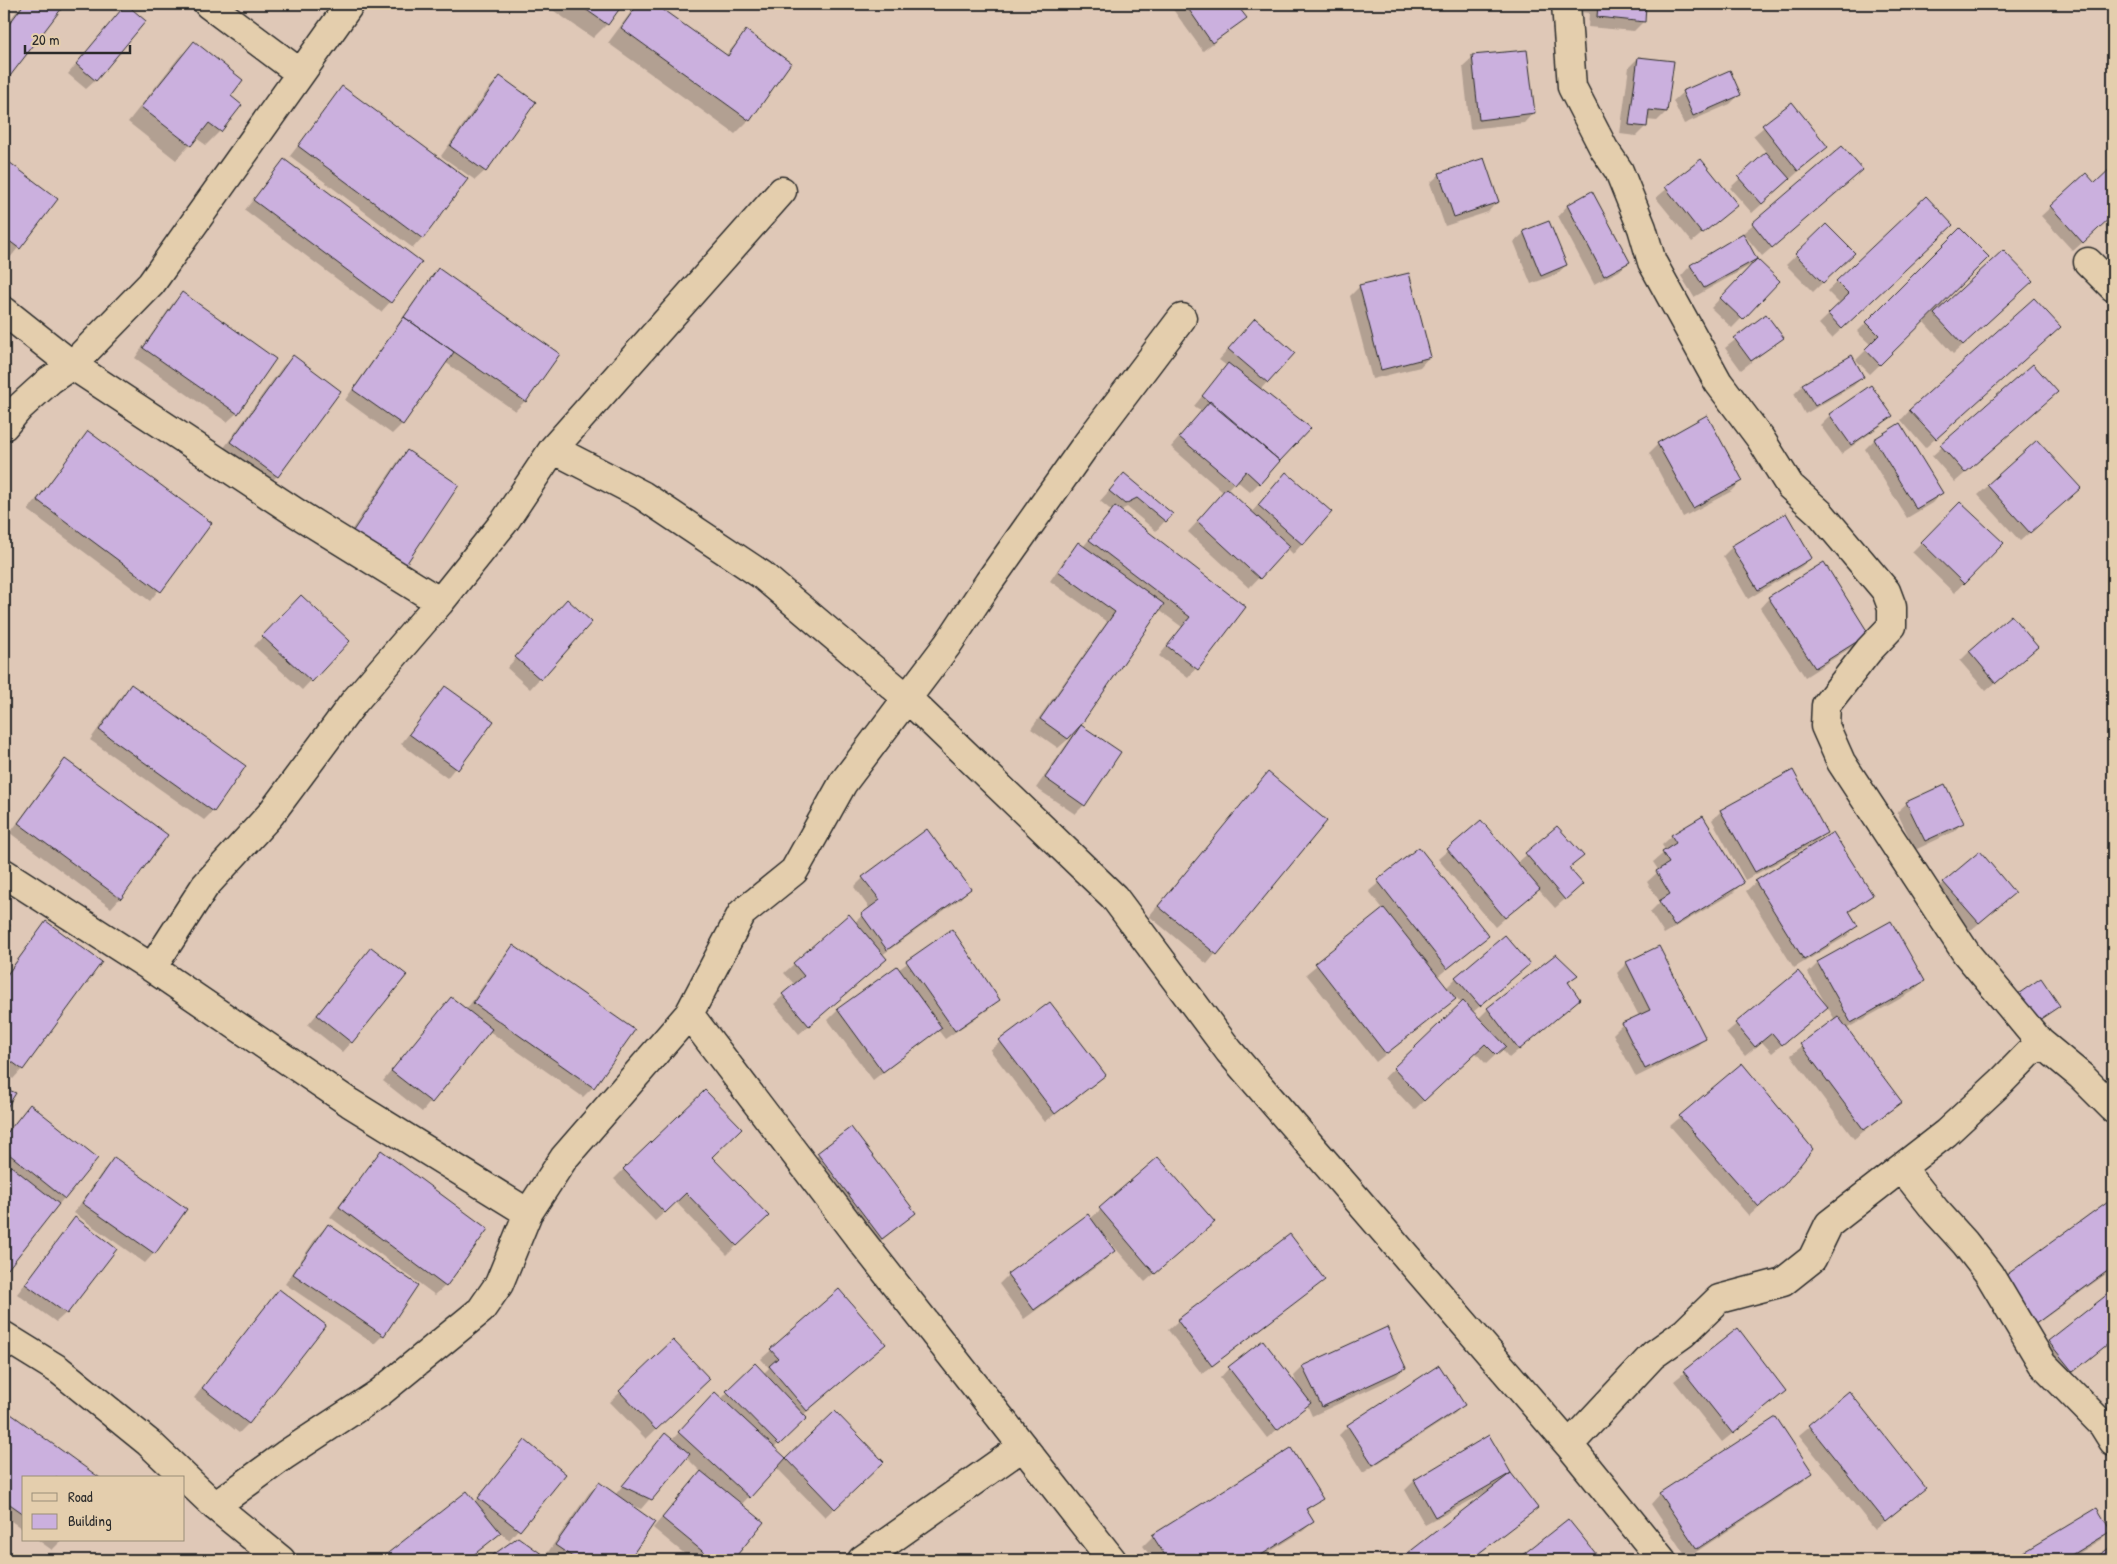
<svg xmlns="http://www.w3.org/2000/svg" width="2117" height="1564" viewBox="0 0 2117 1564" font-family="'Patrick Hand',sans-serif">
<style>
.shadow{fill:#0003}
.building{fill:#cbb0de;stroke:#2b2b2b}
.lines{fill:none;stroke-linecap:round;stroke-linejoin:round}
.street-casing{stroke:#2b2b2b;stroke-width:31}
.street{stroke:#e4cead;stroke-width:28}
</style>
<rect width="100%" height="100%" fill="#dfc8b7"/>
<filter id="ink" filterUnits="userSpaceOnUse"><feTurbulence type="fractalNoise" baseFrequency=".02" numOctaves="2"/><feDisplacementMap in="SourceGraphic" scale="10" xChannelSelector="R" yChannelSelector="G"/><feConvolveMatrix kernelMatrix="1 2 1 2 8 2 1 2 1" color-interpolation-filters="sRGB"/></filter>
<g filter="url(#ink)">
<path class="shadow" d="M22,4h41l-59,78v-54z
M544,4h77l-14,20 -14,14z
M637,4h16l72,52 21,-24 3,88 -14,14 -127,-91z
M1169,4h66l10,14 -42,33z
M1578,4h67l-1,17 -10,10 -46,-4 1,-14 -11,-1z
M126,6l-30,74 -10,9 -18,-15z
M194,43l35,53 -9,35 -14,14 -10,-7 -20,22 -48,-38 51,-65z
M1473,57l60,56 -9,10 -54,6 -7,-63z
M1638,58l28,54 -9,9 -11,-1 -1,7 -9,9 -16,-2 9,-67z
M500,77l-15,94 -10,9 -34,-24 49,-69z
M343,88l79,150 -9,10 -123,-92z
M1683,92l56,3 -9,9 -46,20 -11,-23z
M1792,104l34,43 -74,66 -22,-25 37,-35 -14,-17z
M1842,148l10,31 -90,77 -19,-23z
M284,160l106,142 -9,10 -136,-102z
M1701,160l35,45 -44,37 -36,-44z
M5,161l51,38 -46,59 -6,-5z
M2113,168v60l-7,-7 -33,30 -32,-35 45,-41 9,10z
M1440,174l57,28 -9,10 -43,14 -15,-43z
M1592,193l37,69 -10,9 -25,13 -36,-68 9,-10z
M1549,222l17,43 -9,9 -26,10 -17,-42 10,-9z
M1826,226l27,27 -40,39 -27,-27z
M1960,230l28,27 -46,48 2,1 78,-15 -69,63 -29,-32 -54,52 -14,-14 15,-15 -14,-13z
M1742,235l14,25 22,21 -46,47 -21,-20 40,-43 -57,32 -13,-21 9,-10z
M1942,235l-110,103 -13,-14 21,-20 -13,-13 10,-9z
M438,270l120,84 -33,47 -10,10 -70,-49 -43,62 -10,10 -47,-34 84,-120z
M1360,286l69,71 -9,10 -48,12 -22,-83z
M182,294l93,65 -38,54 -10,9 -92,-64 38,-55z
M1766,316l16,22 -41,32 -16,-22z
M1246,329l47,24 -33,37 -1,93 -9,9 -14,-12 -9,10 24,23 26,-30 25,61 -9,10 -6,-6 -38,40 -61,-56 36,-39 -53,-46 31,-36 -8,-5 33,-40 -8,-6z
M2050,336l-125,112 -24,-28 9,-10z
M293,357l-16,119 -9,9 -47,-33 62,-86z
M2033,366l14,35 -92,81 -23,-26z
M1863,377l-10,9 -48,28 -11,-20 9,-9z
M1830,415h61l-9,10 -41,29 -21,-29z
M1900,425l41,68 -9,10 -25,15 -42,-69 9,-9z
M88,433l122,90 -60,78 -122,-91z
M1658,444l84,37 -10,10 -49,26 -34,-64z
M407,451l-3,114 -60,-24 54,-80z
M1124,474l47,40 -15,17 -29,-24 -8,4 126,96 -57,71 -29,-22 23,-29 -23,-17 -80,115 40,28 -35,52 -9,9 -39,-26 37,-53 -15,13 -27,-19 76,-107 -57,-41 19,-28 9,-9 5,3 29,-36 -12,-10z
M1988,486l81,12 -49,43 -42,-46z
M1960,503l42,40 -48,50 -42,-41z
M1732,547l79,11 -10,9 -53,32 -25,-43z
M1769,598l98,36 -9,9 -53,34 -45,-69z
M292,606l56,35 -46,49 -48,-44z
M558,611l33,11 -61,67 -23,-21z
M2037,647l-51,44 -26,-30 10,-10z
M131,686l82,125 -9,9 -114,-80 32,-45z
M445,687l47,34 -45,57 -46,-34z
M65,761l55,137 -9,10 -101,-75 46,-63z
M1268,774l57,47 -118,143 -58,-48z
M1907,803l55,20 -9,9 -38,18 -18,-38z
M1721,811l105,21 -10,10 -71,38 -33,-60z
M1702,818l40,65 -9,10 -69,41 -14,-22 10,-10 -13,-20 12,-11 -6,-9 13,-11 -4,-6 10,-9z
M1481,822l35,42 41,-36 25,28 -14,13 3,25 -16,14 -17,-19 -43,38 -57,-68z
M1419,849l69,87 -51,41 9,11 10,-10 63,-5 -46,39 6,6 9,-9 88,-34 -8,9 10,15 -69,59 -7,-9 -16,15 -11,-12 -61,58 -30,-32 78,-74 -6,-7 -80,65 -70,-88 78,-64 -15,-19z
M863,878l106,11 -9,10 -78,56 -6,13 -77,66 -25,-30 21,-19 -11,-12 10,-9 61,-42 15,-13 -16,-22z
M1756,882l115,13 -22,18 7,13 -9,10 -53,32 -48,-77z
M1944,883l70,10 -45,39 -35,-40z
M46,923l-24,146 -9,10 -9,-7v-95z
M1890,923l33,58 -9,10 -68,38 55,73 -47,37 -63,-84 44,-35 -27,-47 10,-10z
M951,931l48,68 -10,10 -44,30 -7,-9 -65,50 -45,-60 10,-10 60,-40z
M514,947l119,83 -40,57 -10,10 -94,-66 -67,81 -39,-31 68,-83 15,12 38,-54z
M371,948l-20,94 -9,10 -34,-27z
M1627,963l78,75 -10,10 -59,29 -23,-43 10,-10 16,-8 -22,-43z
M1797,972l19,44 -44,37 -10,-11 -17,14 -19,-23z
M1049,1003l55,72 -59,47 -55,-72z
M2009,1004l49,2 -32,25z
M1741,1065l33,128 -25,23 -79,-90z
M30,1106l34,92 -60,74v-97l5,-5 -5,-3v-31z
M850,1129l65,84 -43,35 -64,-84z
M381,1151l64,135 -10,9 -105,-78z
M710,1157l57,59 -40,39 -51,-53 -21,19 -41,-42 10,-10z
M114,1159l40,94 -9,10 -71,-50 31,-45z
M1158,1159l55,63 -68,60 -42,-48 -1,1 11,16 -9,10 -80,58 -25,-35 9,-9 82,-56z
M2108,1203l5,7v59l-89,64z
M75,1219l-9,94 -10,9 -39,-28z
M328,1225l55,110 -9,9 -89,-60 33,-49z
M1323,1280l-121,94 -34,-44 10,-9z
M279,1290l-30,133 -10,10 -45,-35z
M838,1291l37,62 -72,62 2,3 -31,30 12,11 49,-46 38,58 -48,46 -49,-50 -35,38 21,17 -31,38h-39l-39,-32 48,-56 -15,-15 -45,52 -13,-5 26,18 -27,38h-73l-8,-5 43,-62 10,-9 16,11 41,-51 16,-4 34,-37 15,-4 34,-34 8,9 6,-6 -8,-9z
M2113,1291v49l-50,41 -24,-29z
M1737,1330l48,61 -63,51 -48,-61z
M673,1342l26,46 -53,51 -36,-37z
M1303,1367h102l-9,10 -84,39 -5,-11 -40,33 -47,-60 9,-10 69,19 -4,-11z
M1849,1393l76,95 -50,42 -76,-95z
M1464,1404l-10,10 -91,59 -24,-38 9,-9z
M4,1411l93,67h-73v52l-20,-14z
M1488,1437l22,37 27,34 -66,52h-70l91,-71 -67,36 -20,-35 9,-9z
M525,1442l40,32 -56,66 -9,-8 -32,28h-87l86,-67 8,9z
M1812,1473l-10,9 -115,76 -36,-54 9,-10z
M1321,1498l-15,13 7,11 -10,9 -46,29h-104l-10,-14 10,-10z
M2096,1510l14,21 -10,9 -33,20h-55z
M1568,1520l32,40h-82z
M518,1538l30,22h-60z
M38,1540h24l-10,10z"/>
<path class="building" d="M24,4h41l-61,80v-53z
M126,4l20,17 -50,60 -20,-17z
M578,4h45l-15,21z
M638,4h17l73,52 18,-26 45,33 -41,58 -129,-93z
M1185,4h51l11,14 -35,25z
M1598,4h48l-1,18 -48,-5z
M194,41l49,39 -12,16 11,9 -21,27 -12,-9 -18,23 -50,-39z
M1527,50l8,63 -56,7 -7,-65z
M1638,57l36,4 -7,51 -18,-2 -2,17 -18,-2z
M1730,70l11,25 -48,21 -11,-25z
M500,76l36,26 -50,70 -36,-26z
M342,86l126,93 -45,60 -125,-93z
M1792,102l36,45 -30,24 -36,-46z
M1842,146l21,24 -91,78 -20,-25z
M1766,152l24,27 -28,25 -24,-27z
M1484,158l15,44 -45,15 -15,-44z
M5,159l53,40 -38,50 -16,-12z
M284,159l138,103 -31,41 -138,-103z
M1701,159l37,46 -36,29 -37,-47z
M2113,166v49l-30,28 -33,-37 36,-33 9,10z
M1592,191l38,71 -26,14 -37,-71z
M1926,196l27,29 -111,104 -14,-15 21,-20 -13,-13z
M1549,221l18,44 -26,11 -18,-45z
M1826,224l29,29 -32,30 -28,-29z
M1960,228l29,29 -109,108 -15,-16 14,-14 -13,-13z
M1743,233l14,26 -53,29 -14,-23z
M2003,250l30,31 -70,64 -29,-31z
M1757,259l23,22 -37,39 -23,-22z
M438,268l122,86 -34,48 -122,-85z
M1409,273l22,84 -50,13 -22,-85z
M182,292l94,67 -38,55 -95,-66z
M2034,298l27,29 -125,112 -27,-29z
M1766,314l18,24 -33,23 -17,-23z
M404,317l50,35 -51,73 -50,-35z
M1255,318l40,35 -27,30 -40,-34z
M293,355l48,36 -63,86 -48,-35z
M1852,355l12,22 -49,29 -13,-22z
M1228,363l83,65 -31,33 -78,-65z
M2033,364l25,28 -93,81 -25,-28z
M1871,385l22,31 -42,29 -22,-31z
M1210,401l70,60 -20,23 -14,-13 -11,13 -56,-47z
M1707,415l36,66 -50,27 -36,-65z
M1900,423l43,70 -27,16 -42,-70z
M88,431l124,92 -51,69 -124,-92z
M2037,440l44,48 -51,45 -43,-48z
M407,450l52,35 -54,81 -52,-35z
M1286,472l46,40 -29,33 -45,-40z
M1124,473l49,41 -7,8 -29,-24 -12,6 -16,-13z
M1226,488l64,58 -30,33 -63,-58z
M1960,502l44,41 -40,41 -43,-42z
M1115,506l131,101 -48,63 -31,-24 23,-29 -101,-77z
M1786,513l26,45 -54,32 -27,-44z
M1078,542l86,62 -83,121 -13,14 -28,-20 75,-107 -57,-41z
M1824,562l45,72 -54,34 -47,-71z
M301,595l49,46 -38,41 -50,-46z
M567,599l25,23 -51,58 -26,-23z
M2011,615l27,32 -42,36 -27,-32z
M131,684l115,82 -32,46 -115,-82z
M445,686l49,35 -36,49 -49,-36z
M1081,725l40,27 -36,54 -40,-28z
M65,759l103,76 -47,64 -103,-76z
M1793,770l34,63 -72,39 -35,-62z
M1268,772l59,49 -110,134 -59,-49z
M1945,784l19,39 -39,18 -19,-39z
M1703,816l41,67 -70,43 -15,-25 11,-7 -14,-23 13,-8 -7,-11 14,-9 -5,-8z
M1481,820l59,69 -35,29 -58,-69z
M1557,826l27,30 -15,12 14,16 -18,16 -40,-47z
M927,829l44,60 -84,61 -26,-36 19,-14 -18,-23z
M1833,832l40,63 -24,16 9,15 -54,34 -49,-79z
M1419,847l70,89 -42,33 -70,-89z
M1980,851l35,42 -36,30 -36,-41z
M1384,908l72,91 -70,55 -71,-91z
M849,914l38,45 -78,67 -27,-32 22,-18 -11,-13z
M4,921l6,4 -6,9z
M46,921l56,41 -79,108 -19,-14v-77z
M1891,921l34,60 -74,42 -34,-61z
M952,929l48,71 -45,31 -49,-70z
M1505,935l25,29 -50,42 -25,-29z
M513,945l122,85 -41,58 -121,-85z
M1659,946l47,93 -61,30 -23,-46 28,-13 -24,-48z
M371,947l36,28 -55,68 -35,-28z
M1556,954l22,21 -10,7 12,17 -61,51 -32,-42z
M897,966l45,62 -59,44 -46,-63z
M1798,971l30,36 -46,38 -10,-12 -17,14 -20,-24z
M2041,978l19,28 -24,16 -18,-28z
M451,997l41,32 -60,74 -41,-32z
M1463,1001l43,45 -10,9 -11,-11 -61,57 -31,-33z
M1050,1002l56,73 -51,39 -56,-74z
M1838,1016l64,86 -38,28 -64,-86z
M1742,1063l71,86 -28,35 -26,23 -80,-91z
M4,1088l12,5 -12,19z
M705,1090l37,38 -30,29 57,59 -32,30 -51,-53 -21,20 -42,-44z
M30,1104l68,54 -33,41 -61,-49v-13z
M851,1127l65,86 -34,26 -65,-86z
M381,1150l107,79 -42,58 -107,-80z
M114,1157l73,52 -32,45 -73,-51z
M1158,1157l57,65 -60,52 -56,-66z
M11,1166l48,38 -51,65 -4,-3v-91z
M2108,1201l5,7v59l-79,58 -33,-46z
M1088,1214l27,37 -81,59 -27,-36z
M75,1217l42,32 -50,65 -42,-30z
M328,1224l90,61 -34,51 -91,-62z
M1290,1234l35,46 -113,86 -35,-46z
M279,1289l47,36 -77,99 -47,-36z
M839,1289l47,55 -79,67 -38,-45 9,-8 -8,-9z
M2113,1290v50l-40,32 -25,-31z
M1387,1327l19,41 -84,39 -20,-41z
M1738,1328l48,63 -53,43 -50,-63z
M673,1340l37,39 -54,51 -37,-39z
M1263,1340l48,63 -34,27 -49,-63z
M755,1363l52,55 -28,27 -53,-54z
M1439,1365l26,40 -92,60 -26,-40z
M1849,1391l77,97 -41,33 -77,-96z
M715,1392l71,66 -36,40 -72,-66z
M4,1409l96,69h-76v36l-20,-14z
M835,1411l49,51 -49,47 -49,-51z
M1776,1417l37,56 -116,76 -38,-56z
M665,1433l25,21 -38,46 -30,-14z
M1489,1435l22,38 -76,44 -21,-37z
M525,1440l41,34 -46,57 -42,-33z
M1291,1448l32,51 -17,10 8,13 -61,38h-85l-16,-25z
M701,1471l63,51 -31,38h-20l-51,-42z
M1511,1473l27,35 -68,52h-71z
M599,1482l56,40 -26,38h-52l-22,-15z
M467,1491l34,42 -34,27h-88z
M2097,1508l14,23 -48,29h-53z
M1568,1519l33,41h-85z
M518,1537l32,23h-64z
M2113,1545v15h-20z"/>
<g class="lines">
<defs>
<path id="street" d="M208,4l92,69
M1566,4l6,83 32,62 15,22 23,57 10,34 66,120 42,56 30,48 30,27 66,78 6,16v19l-23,24 -43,55 -1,21 16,36 125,191 74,89 41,34 32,32
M2088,262l25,25
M4,311l68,54 226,149 142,88
M4,426l16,-19 30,-27 22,-15 79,-81 199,-280
M553,449l89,46 120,80 145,123 207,199 115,154 340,394 93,115
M4,873l148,95 198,135 178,110
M152,968l53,-82 65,-71 84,-113 86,-100 65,-81 48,-72 229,-258
M689,1014l167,220 256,326
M1902,1168l34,43 29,32 24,31 53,89 61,62 10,16
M4,1336l55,34 90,73 66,63 66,54
M1569,1445l84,-90 31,-22 35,-34 64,-17 29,-23 17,-35 117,-91 56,-52 38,-39
M215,1506l70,-51 93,-61 103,-84 18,-26 29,-71 36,-55 125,-144 53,-101 52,-42 49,-88 105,-139 41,-62 94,-133 99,-131
M862,1560l160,-113"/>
</defs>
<use href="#street" class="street-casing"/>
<use href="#street" class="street"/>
</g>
</g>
<rect width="2117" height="1564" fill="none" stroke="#e4cead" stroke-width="20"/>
<rect x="10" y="10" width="2097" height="1544" fill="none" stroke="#2b2b2b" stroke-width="2" filter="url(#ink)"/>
<rect x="22" y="1476" width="162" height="65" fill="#e4cead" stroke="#9a8d79"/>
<rect x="32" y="1493" width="25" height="8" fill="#e4cead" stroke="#9a8d79"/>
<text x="68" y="1502" font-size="15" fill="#2b2b2b">Road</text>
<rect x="32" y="1514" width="25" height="15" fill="#cbb0de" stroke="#9a8d79"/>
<text x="68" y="1526" font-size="15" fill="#2b2b2b">Building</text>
<path d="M25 45v8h105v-8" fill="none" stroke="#2b2b2b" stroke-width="2.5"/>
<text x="32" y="45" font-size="15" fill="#2b2b2b" stroke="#e4cead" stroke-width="4" paint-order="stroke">20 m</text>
</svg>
